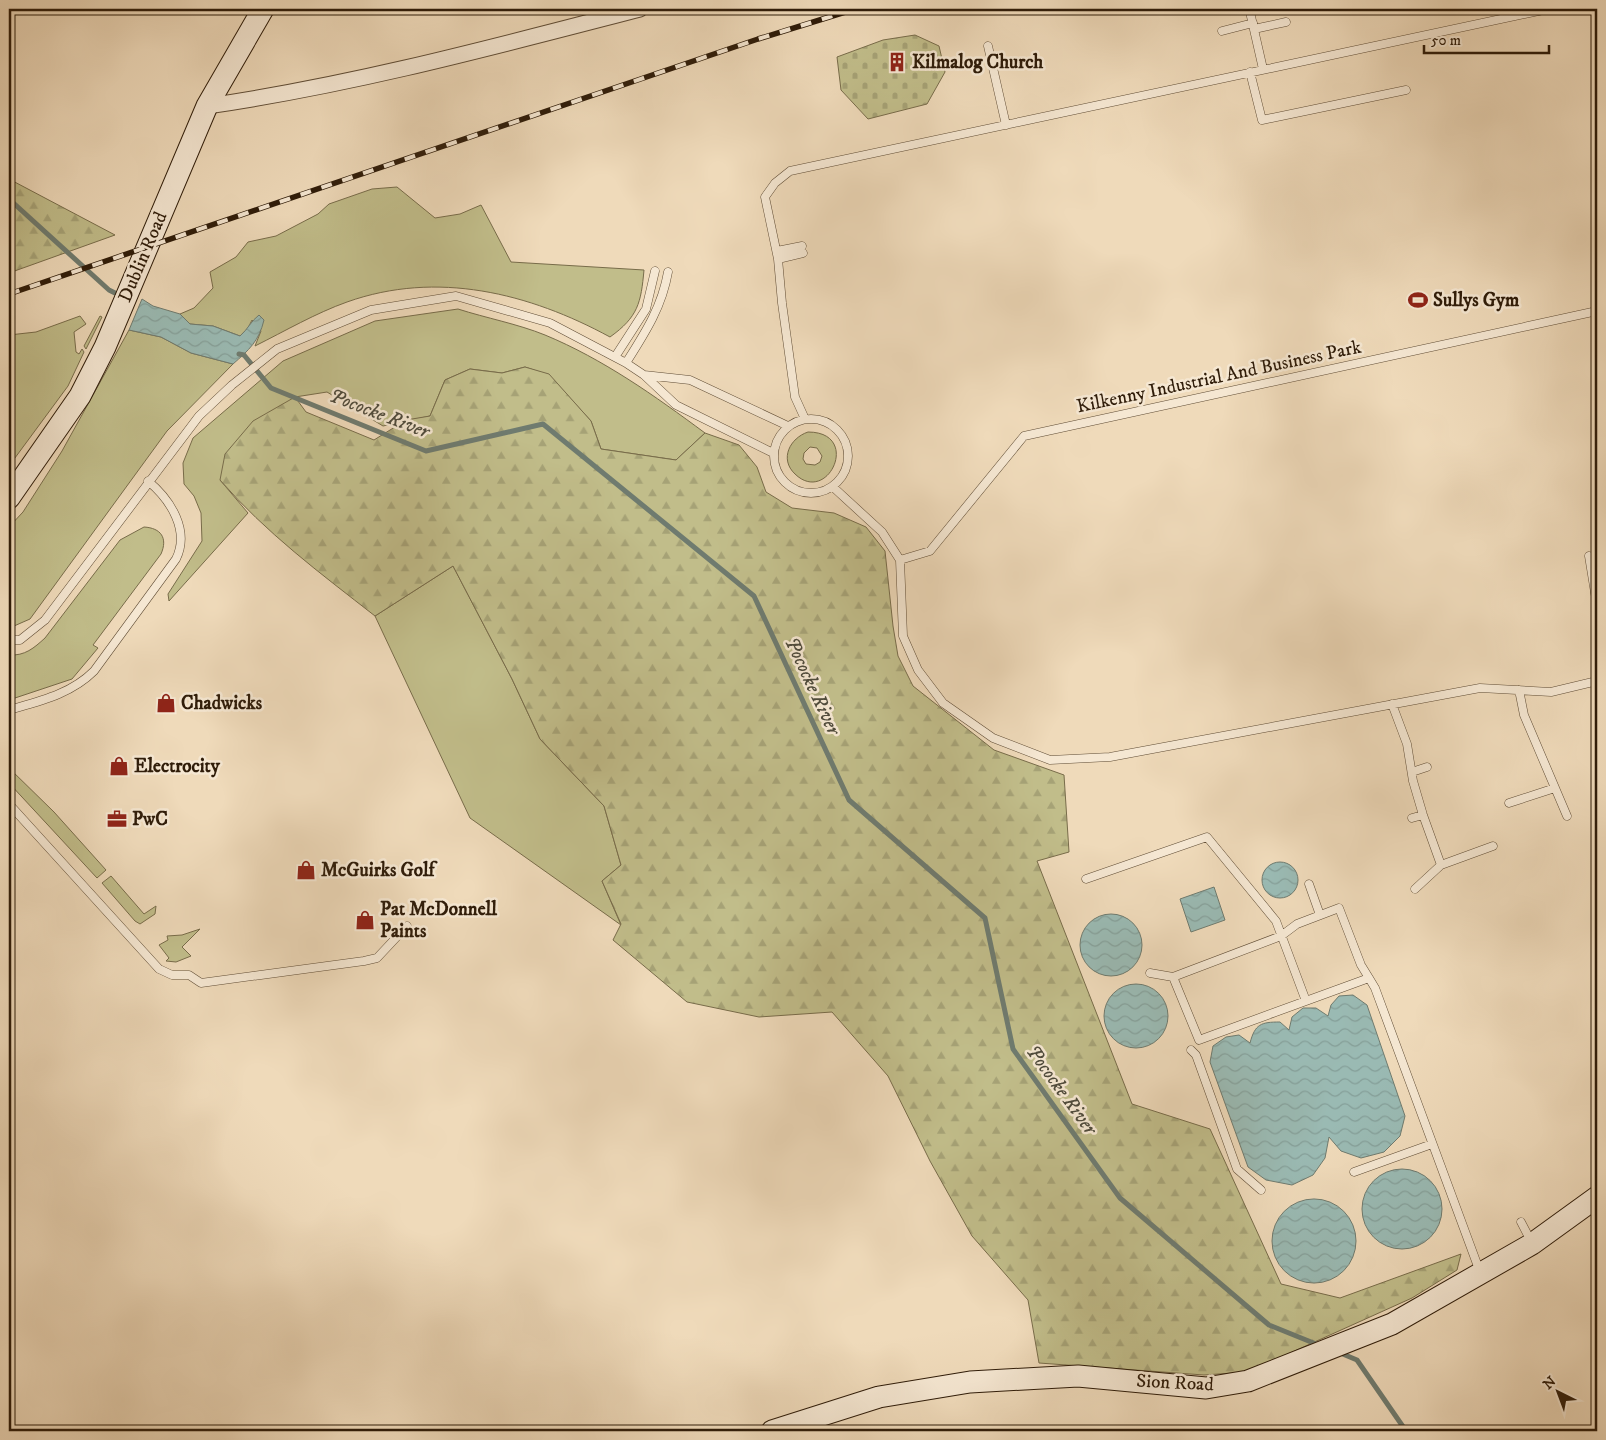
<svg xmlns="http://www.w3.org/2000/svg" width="1606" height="1440" viewBox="0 0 1606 1440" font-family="'IM FELL DW Pica',serif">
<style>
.green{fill:#c1bd8a;stroke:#786c4a;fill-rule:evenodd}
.forest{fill:url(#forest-firs);stroke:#786c4a}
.cemetery{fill:url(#cemetery-stones);stroke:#786c4a}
.water{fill:url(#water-waves);stroke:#6f7b6f}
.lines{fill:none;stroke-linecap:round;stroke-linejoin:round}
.stream{stroke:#6f7b6f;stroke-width:5}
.lane-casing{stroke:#5f4c35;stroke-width:9}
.street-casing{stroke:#5f4c35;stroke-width:17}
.secondary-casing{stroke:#2f1c09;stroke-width:23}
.lane{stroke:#f5e7d2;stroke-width:8}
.street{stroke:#f5e7d2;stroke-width:15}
.secondary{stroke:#f5e7d2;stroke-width:21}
.rail-casing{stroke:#2f1c09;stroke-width:5.5}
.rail{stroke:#f5e7d2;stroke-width:4;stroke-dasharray:11;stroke-linecap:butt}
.labels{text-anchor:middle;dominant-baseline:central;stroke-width:5;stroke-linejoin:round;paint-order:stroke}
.poi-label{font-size:19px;font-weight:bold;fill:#2f1c09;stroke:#f5e7d2;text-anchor:start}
.street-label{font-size:19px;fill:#2f1c09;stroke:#f5e7d2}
.water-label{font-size:20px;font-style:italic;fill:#4f4b3c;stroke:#f5e7d2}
</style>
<defs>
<pattern id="forest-firs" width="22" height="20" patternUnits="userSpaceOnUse" patternTransform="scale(1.25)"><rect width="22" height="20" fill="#c1bd8a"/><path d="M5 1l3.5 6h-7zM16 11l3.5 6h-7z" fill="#a6a276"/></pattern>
<pattern id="cemetery-stones" width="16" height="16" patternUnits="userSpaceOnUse" patternTransform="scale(1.25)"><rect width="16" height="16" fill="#c1bd8a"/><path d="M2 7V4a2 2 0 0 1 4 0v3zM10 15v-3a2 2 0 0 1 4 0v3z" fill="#a6a276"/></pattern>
<pattern id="water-waves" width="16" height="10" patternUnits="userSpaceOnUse" patternTransform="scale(1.25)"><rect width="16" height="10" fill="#9abab3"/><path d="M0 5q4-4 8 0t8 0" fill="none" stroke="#859f99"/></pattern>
</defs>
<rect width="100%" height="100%" fill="#efdaba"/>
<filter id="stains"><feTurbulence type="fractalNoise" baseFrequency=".004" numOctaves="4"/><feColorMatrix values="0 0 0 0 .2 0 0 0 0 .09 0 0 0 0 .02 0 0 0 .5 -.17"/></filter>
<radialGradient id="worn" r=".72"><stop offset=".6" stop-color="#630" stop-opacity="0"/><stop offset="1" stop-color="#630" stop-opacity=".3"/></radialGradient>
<path class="green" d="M397,187l38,31 25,-4 21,-9 30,57 133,8c-3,33 -6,47 -34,67 -81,-44 -173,-67 -263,-35 -31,11 -62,29 -92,44l6,-15 -9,-11 -4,8 -8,8 -27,-10 -23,-2 -10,-10 14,-6 19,-20 -3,-16 26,-15 12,-15 28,-6 42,-22 11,-10 43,-15z
M458,309c28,9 60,15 87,26 58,24 110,61 160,98l-29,27 -75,-11 -10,-28 -42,-46 -24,-8 -23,6 -32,-4 -25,11 -15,36 -47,10 -56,-34 -32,5 -75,83 28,33 -79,88 -1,-7 34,-53 -1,-28 -7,-17 -10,-12 -1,-21 10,-25 90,-77 92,-40z
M80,316l6,8 -12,8 2,20 3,2 3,-5 2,3 -16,34 -59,80v-131l27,-3z
M100,316l2,1 -16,32 -2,-3z
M129,330l32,7 30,16 42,11 -66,67 -137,188 -16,7h-5v-99l14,-15 39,-61z
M808,432c54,0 20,74 -13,42 -16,-15 -5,-36 13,-42zM810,447l7,1 5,8 -2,6 -5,3 -9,-1 -3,-5 1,-6z
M144,527c17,1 24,11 17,27l-68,91 5,3 -26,31 -63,21v-45c16,1 25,-7 36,-17l75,-98z
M453,566l59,113 28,60 64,67 17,59 -19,16 19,44 -151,-107 -95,-202z
M9,768l45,44 52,58 -9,8 -88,-95z
M111,876l33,38 12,-8 -1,8 -15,10 -5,-3 -33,-38z
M200,929l-18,18 9,9 -15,6 -10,-1 3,-3 -10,-13 9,-5 -1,-4 15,-1z"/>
<path class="forest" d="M9,179l106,56 -106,38z
M525,367l24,7 42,47 10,28 75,11 29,-27 34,12 18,22 9,25 26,16 42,5 32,14 19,24 8,75 5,30 15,30 81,64 70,25 5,77 -32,9 95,243 78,25 71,155 59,14 121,-44 -4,16 -45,28 -164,74 -44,3 -165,-12 -11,-63 -56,-64 -42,-75 -42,-85 -56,-64 -73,5 -72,-15 -74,-62 8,-16 -19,-43 19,-16 -17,-59 -64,-67 -28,-60 -59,-113 -78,50c-55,-43 -109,-83 -155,-136l5,-26 28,-33 42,-24 11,15 68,28 32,-20 24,-4 15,-36 25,-11 32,4z"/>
<path class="cemetery" d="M915,35l24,11 6,26 -18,32 -59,15 -27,-29 -4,-33 46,-17z"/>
<path class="water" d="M142,299l11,7 27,8 10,10 23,2 27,10c8,-7 11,-15 19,-21l5,5c-5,21 -15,30 -31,44l-42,-11 -30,-16 -32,-7z
M1262 880a18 18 0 1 1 36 0a18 18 0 1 1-36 0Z
M1214,887l11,33 -34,12 -11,-33z
M1080 945a31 31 0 1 1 62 0a31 31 0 1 1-62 0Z
M1104 1016a32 32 0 1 1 64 0a32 32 0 1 1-64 0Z
M1353,995l14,10 38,111 -5,20 -16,16 -23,6 -20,-7 -12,-14 -4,21 -12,17 -21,10 -26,-5 -18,-13 -38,-105 3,-16 13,-9 13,-2 11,8c5,-19 11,-21 30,-21l9,8 3,-13 11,-9h13l12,8 3,-11 8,-9z
M1362 1209a40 40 0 1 1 80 0a40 40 0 1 1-80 0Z
M1272 1241a42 42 0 1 1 84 0a42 42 0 1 1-84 0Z"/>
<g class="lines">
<path class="stream" d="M9,199l100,91 12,6
M239,354l5,1 27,33 155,63 117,-27 211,172 95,204 136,118 28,131 107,149 149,127 52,21
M1338,1352l19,8 49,71"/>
<defs>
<path id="lane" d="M1250,12l13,57
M1254,29l32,-7
M1222,31l31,-8
M988,46l18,79
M1250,72l12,48 144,-30
M777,251l25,-5
M778,259l25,-6
M615,357l31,-48 9,-38
M626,363c19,-30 36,-56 42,-91
M644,375l46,5 98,46
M774 456a37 37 0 1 1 74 0a37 37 0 1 1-74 0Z
M805,419l-10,-22 -13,-94 -4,-44 -13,-62 10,-14 15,-12 758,-162
M833,487l49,45 18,28 3,76 15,34 25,33 50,35 57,22 60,-3 370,-69 71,4 46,-11
M1589,556l8,49
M900,560l30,-9 94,-115 573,-125
M9,640h11l25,-20 154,-204 33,-31 45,-36 94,-39 85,-14 94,27 76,40 18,12 32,30 97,48
M1519,690l5,25 43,101
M1392,704l15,40 6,37 10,34 18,50 52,-19
M9,710c31,-9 62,-16 85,-39l82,-112c14,-28 -5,-59 -28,-78
M1412,772l15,-5
M1509,803l46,-15
M9,804l150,165 13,6h17l12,8 163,-22 13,-3 30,-32
M1412,818l11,-3
M1086,879l121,-42 69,84 30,80
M1309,884l11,31
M1415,889l26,-24
M1150,973l23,4
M1369,978l-8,-13 -22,-57 -42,16 -16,12 -108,41 26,63 170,-62 6,10 105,284
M1191,1050l5,5 41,114 24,21
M1354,1172l78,-28
M1521,1222l11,21"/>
<path id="street" d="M207,106c146,-21 290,-60 433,-97"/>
<path id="secondary" d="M9,498l71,-102 25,-49 102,-241 56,-97
M772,1431l107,-34 91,-15 108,-6 128,12 42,-7 144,-57 140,-80 65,-47"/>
</defs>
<use href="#lane" class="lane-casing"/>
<use href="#street" class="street-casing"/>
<use href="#secondary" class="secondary-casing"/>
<use href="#lane" class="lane"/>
<use href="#street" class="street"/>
<use href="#secondary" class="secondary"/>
<defs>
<path id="rail" d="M9,294l749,-255 97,-30"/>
</defs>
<use href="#rail" class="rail-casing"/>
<use href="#rail" class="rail"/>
</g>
<defs>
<symbol id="building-bare" viewBox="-9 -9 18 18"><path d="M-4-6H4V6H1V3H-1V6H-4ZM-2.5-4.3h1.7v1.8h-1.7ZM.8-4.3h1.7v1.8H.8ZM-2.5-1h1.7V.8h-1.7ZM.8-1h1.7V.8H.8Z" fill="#8f2418" stroke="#f5e7d2" stroke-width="2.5" paint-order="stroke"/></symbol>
<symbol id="stadium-bare" viewBox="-9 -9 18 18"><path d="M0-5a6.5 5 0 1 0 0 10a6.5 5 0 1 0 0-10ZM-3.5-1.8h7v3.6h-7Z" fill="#8f2418" stroke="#f5e7d2" stroke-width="2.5" paint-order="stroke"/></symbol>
<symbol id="shop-bare" viewBox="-9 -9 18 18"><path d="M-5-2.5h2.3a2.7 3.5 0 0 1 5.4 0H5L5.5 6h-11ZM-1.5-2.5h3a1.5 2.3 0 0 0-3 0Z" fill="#8f2418" stroke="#f5e7d2" stroke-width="2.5" paint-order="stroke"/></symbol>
<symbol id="office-bare" viewBox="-9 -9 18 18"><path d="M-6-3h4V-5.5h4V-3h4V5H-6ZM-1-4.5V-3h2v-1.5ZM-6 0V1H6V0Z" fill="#8f2418" stroke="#f5e7d2" stroke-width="2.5" paint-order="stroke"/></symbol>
</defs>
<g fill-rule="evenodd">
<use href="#building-bare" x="883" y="48" width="28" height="28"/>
<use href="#stadium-bare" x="1404" y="286" width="28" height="28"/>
<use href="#shop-bare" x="152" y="689" width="28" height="28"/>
<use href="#shop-bare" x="105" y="752" width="28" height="28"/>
<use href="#office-bare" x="103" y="805" width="28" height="28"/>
<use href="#shop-bare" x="292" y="856" width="28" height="28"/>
<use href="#shop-bare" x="351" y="906" width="28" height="28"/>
</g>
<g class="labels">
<g class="poi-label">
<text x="912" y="62">Kilmalog Church</text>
<text x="1433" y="300">Sullys Gym</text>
<text x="181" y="703">Chadwicks</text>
<text x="134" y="766">Electrocity</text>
<text x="132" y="819">PwC</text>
<text x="321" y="870">McGuirks Golf</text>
<text x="380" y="909">Pat McDonnell<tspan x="380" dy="22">Paints</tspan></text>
</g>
<g class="street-label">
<text transform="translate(143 257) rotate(-67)">Dublin Road</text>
<text transform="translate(1219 377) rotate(-12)">Kilkenny Industrial And Business Park</text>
<text transform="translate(1175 1383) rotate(3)">Sion Road</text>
</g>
<g class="water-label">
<text transform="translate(379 414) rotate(21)">Pococke River</text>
<text transform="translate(812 686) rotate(65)">Pococke River</text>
<text transform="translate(1061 1090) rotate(54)">Pococke River</text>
</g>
</g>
<rect width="1606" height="1440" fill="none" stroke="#efdaba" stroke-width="30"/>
<rect x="10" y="10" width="1586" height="1420" fill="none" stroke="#2f1c09" stroke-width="2.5"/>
<rect x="15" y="15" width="1576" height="1410" fill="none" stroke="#2f1c09"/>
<g transform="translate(1558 1392) rotate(318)" stroke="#f5e7d2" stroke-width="4" paint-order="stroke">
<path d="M0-4L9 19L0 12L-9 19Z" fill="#2f1c09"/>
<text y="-8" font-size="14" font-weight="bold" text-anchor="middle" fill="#2f1c09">N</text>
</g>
<path d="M1424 45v8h125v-8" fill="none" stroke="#2f1c09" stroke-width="2.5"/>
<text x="1431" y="45" font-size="15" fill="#2f1c09" stroke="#f5e7d2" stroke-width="4" paint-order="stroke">50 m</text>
<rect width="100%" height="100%" filter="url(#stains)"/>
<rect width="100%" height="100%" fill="url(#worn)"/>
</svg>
